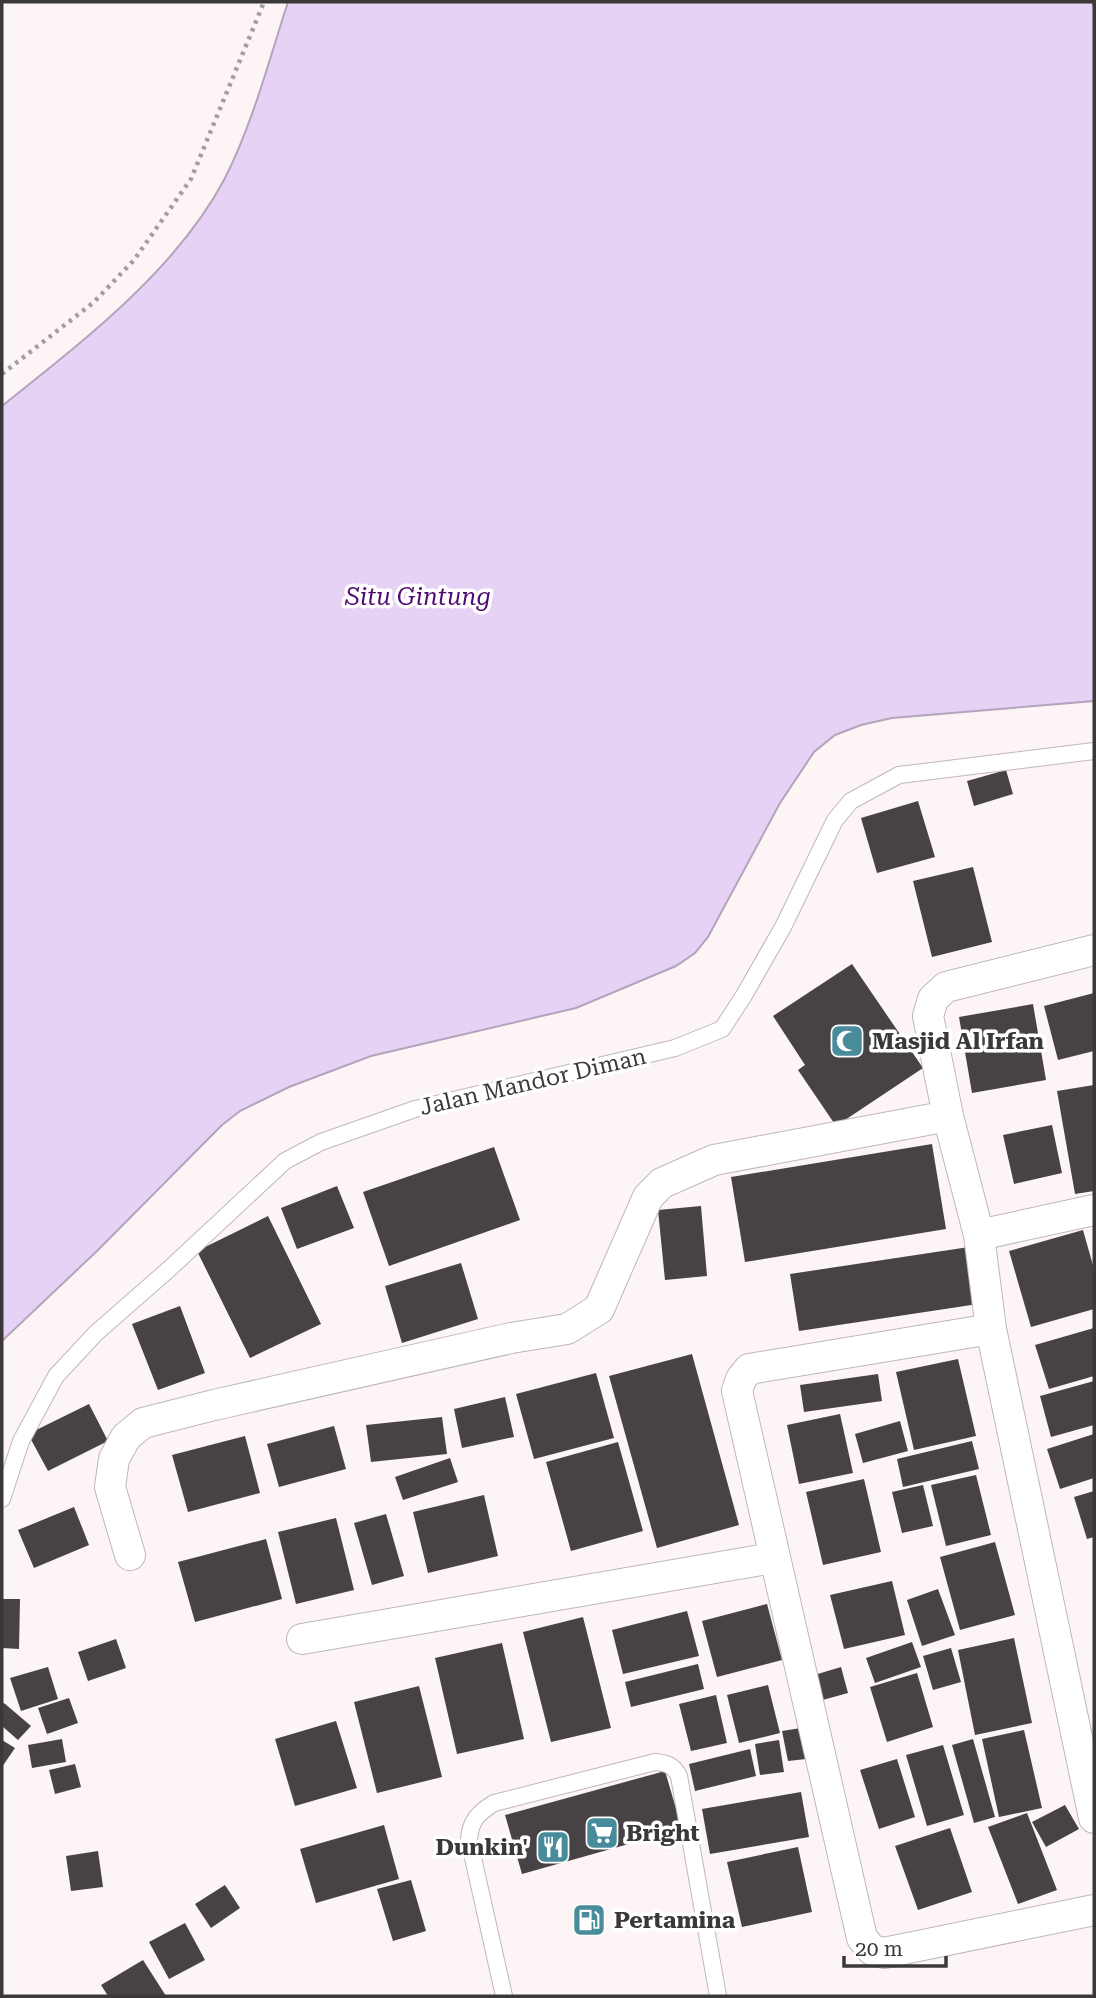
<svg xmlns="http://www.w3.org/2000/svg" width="1096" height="1998" viewBox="0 0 1096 1998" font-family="'Roboto Serif',serif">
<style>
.water{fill:#e6d2f5;stroke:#b3a4bc;stroke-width:2}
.building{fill:#474245}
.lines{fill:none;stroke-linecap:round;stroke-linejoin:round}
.lane-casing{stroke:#bfb8b8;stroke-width:18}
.street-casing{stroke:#bfb8b8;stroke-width:32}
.path{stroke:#a49f9f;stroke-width:4.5;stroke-dasharray:3.5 5;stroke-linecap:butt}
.lane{stroke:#fff;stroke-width:16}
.street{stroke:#fff;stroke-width:30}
.labels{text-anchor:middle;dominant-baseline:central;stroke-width:7;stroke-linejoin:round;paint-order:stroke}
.poi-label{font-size:23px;font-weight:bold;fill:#3b3838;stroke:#fff;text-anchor:start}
.street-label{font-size:23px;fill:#3b3838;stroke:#fff}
.water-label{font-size:24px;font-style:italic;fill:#4f0a71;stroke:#fff}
</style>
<rect width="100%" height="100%" fill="#fcf4f5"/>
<path class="water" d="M288,2h804l2,6v693l-202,17 -31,7 -26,10 -21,17 -34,51 -72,134 -13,16 -19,13 -100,42 -205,48 -82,31 -49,24 -18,14 -125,126 -95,90v-935c80,-64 175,-136 223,-228 28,-55 44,-118 63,-176z"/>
<path class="building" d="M1006,770l7,24 -39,12 -7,-25z
M918,801l17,56 -58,16 -16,-55z
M973,867l19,75 -60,15 -19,-76z
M852,964l71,104 -87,58 -38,-56 7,-5 -32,-49z
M1094,993v58l-36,9 -14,-54z
M1033,1004l13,76 -74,13 -13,-76z
M1094,1085v106l-19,3 -18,-103z
M1052,1125l10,48 -48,11 -11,-49z
M932,1144l14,85 -201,33 -14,-85z
M494,1147l26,73 -131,46 -26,-74z
M337,1186l17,42 -57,21 -16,-41z
M701,1206l6,70 -42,4 -7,-70z
M268,1216l53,108 -71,34 -53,-107z
M1083,1230l11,39v40l-63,18 -22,-76z
M969,1247l9,57 -179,27 -9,-57z
M461,1263l17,56 -76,24 -17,-57z
M180,1306l25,67 -47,17 -26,-66z
M1094,1328v48l-45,13 -14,-44z
M692,1354l47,171 -82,23 -48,-172z
M958,1359l18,77 -62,14 -18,-78z
M596,1373l18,65 -80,21 -18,-65z
M878,1374l4,27 -78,11 -4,-27z
M1094,1381v44l-43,12 -11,-41z
M505,1397l9,40 -52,11 -8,-39z
M89,1404l19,37 -60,30 -20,-37z
M840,1414l13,59 -54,11 -12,-59z
M442,1417l5,37 -76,8 -5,-37z
M900,1421l8,30 -45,12 -8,-29z
M334,1426l12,43 -67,18 -12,-43z
M1094,1434v44l-34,11 -13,-40z
M245,1436l15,57 -72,19 -16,-57z
M972,1441l7,28 -76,18 -6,-28z
M618,1442l25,89 -72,20 -25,-89z
M450,1458l8,24 -55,18 -8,-23z
M976,1475l15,60 -45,11 -15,-61z
M864,1479l17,73 -58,13 -17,-73z
M923,1485l10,41 -31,7 -10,-41z
M1094,1491v46l-7,2 -13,-42z
M484,1495l14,61 -70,17 -15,-61z
M74,1507l15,38 -55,23 -16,-38z
M386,1514l18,62 -32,9 -18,-62z
M336,1518l18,72 -58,14 -18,-72z
M266,1539l16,60 -87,23 -17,-60z
M995,1542l20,73 -55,15 -20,-73z
M892,1581l13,54 -61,14 -14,-54z
M938,1589l17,46 -33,11 -15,-46z
M2,1599h18l-1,50 -17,-1z
M767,1604l15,56 -65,17 -15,-56z
M687,1611l12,45 -76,18 -11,-44z
M583,1617l28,111 -60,14 -28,-110z
M1014,1638l18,85 -57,12 -17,-85z
M116,1639l10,29 -38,13 -10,-29z
M912,1642l9,25 -46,16 -9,-25z
M502,1643l22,96 -67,15 -22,-96z
M951,1648l10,34 -28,8 -10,-34z
M698,1664l6,25 -73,18 -6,-25z
M48,1667l10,32 -37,12 -11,-33z
M841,1667l7,26 -29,8 -8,-25z
M917,1673l16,54 -46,15 -17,-55z
M768,1685l12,48 -41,10 -12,-48z
M419,1686l23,91 -65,16 -23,-91z
M716,1695l11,48 -36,8 -12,-47z
M69,1698l9,25 -31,11 -9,-26z
M4,1703l27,23 -13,14 -16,-14v-21z
M336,1721l21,67 -62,18 -20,-67z
M801,1728l5,31 -18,2 -6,-30z
M1024,1730l18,78 -43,9 -17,-78z
M62,1739l4,23 -34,6 -4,-23z
M973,1739l22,78 -21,6 -22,-78z
M2,1740l13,8 -13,19z
M779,1740l5,32 -24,3 -5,-31z
M943,1745l21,70 -37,11 -21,-71z
M750,1749l6,27 -61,15 -6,-27z
M897,1759l18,58 -36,12 -19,-59z
M75,1764l6,23 -26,7 -6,-24z
M665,1771l17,58 -160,45 -17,-59z
M801,1792l8,45 -99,17 -8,-45z
M1065,1805l14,24 -33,18 -14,-25z
M1027,1813l30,77 -39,14 -30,-77z
M384,1825l15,54 -83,24 -16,-54z
M950,1828l22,64 -54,18 -23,-64z
M798,1847l14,65 -70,15 -15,-65z
M98,1851l5,36 -32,4 -5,-35z
M411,1880l15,51 -33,10 -16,-52z
M225,1885l15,23 -29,20 -16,-24z
M185,1923l20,37 -36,19 -20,-37z
M143,1960l23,36h-58l-7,-11z"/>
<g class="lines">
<defs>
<path id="lane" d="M2,1499l19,-58 35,-65 40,-43 72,-63 117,-109 36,-19 94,-33 260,-61 47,-19 21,-32 40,-70 52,-107 16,-19 48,-26 195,-24
M504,1996l-35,-156c1,-19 9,-27 25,-37l161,-41c12,1 18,3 24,14l39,220"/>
<path id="street" d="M1094,950l-148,37 -13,12 -5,17 20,100 31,119 12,94 103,489
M979,1235l115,-25
M991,1329l-242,40 -8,10 -4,12 125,547 10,12 12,3 210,-43
M130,1555l-20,-68 4,-28 12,-22 17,-14 71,-18 297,-67 56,-9 32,-20 49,-112 14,-14 52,-23 234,-44
M302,1639l471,-81"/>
</defs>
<use href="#lane" class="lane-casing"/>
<use href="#street" class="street-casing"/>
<path class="path" d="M2,374l92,-72 40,-42 57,-81 73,-177"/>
<use href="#lane" class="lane"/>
<use href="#street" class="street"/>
</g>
<defs>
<symbol id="mosque-square" viewBox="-11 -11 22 22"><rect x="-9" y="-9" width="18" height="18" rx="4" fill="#488b9b" stroke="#fff"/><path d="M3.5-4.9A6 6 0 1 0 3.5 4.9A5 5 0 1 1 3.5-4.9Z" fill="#fff"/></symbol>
<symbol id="supermarket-square" viewBox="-11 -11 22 22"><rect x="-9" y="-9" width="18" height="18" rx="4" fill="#488b9b" stroke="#fff"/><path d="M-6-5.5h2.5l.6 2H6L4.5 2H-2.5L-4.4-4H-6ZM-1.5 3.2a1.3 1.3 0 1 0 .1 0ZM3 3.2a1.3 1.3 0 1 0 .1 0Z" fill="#fff"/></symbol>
<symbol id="restaurant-square" viewBox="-11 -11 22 22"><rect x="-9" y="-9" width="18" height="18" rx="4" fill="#488b9b" stroke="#fff"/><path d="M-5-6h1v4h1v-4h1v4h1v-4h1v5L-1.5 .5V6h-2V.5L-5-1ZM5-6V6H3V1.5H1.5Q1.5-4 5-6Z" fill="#fff"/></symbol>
<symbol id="fuel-square" viewBox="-11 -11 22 22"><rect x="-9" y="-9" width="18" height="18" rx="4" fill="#488b9b" stroke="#fff"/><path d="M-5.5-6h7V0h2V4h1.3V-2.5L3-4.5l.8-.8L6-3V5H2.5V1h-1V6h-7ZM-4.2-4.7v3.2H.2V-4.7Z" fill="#fff"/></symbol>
</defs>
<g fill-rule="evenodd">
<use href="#mosque-square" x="828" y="1022" width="38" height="38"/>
<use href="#supermarket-square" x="583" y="1814" width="38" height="38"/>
<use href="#restaurant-square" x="534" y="1828" width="38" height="38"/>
<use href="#fuel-square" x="570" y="1901" width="38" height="38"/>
</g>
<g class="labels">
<g class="poi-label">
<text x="872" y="1041">Masjid Al Irfan</text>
<text x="626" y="1833">Bright</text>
<text x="528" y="1847" text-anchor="end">Dunkin'</text>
<text x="614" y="1920">Pertamina</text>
</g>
<g class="street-label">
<text transform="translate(533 1082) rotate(-13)">Jalan Mandor Diman</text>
</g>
<g class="water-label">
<text x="418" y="597">Situ Gintung</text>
</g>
</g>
<rect width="1096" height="1998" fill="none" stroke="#3b3838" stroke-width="7"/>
<path d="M844 1956v10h102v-10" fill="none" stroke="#3b3838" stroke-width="3.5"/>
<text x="855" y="1956" font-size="21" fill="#3b3838" stroke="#ffffff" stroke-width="5" paint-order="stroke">20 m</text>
</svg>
